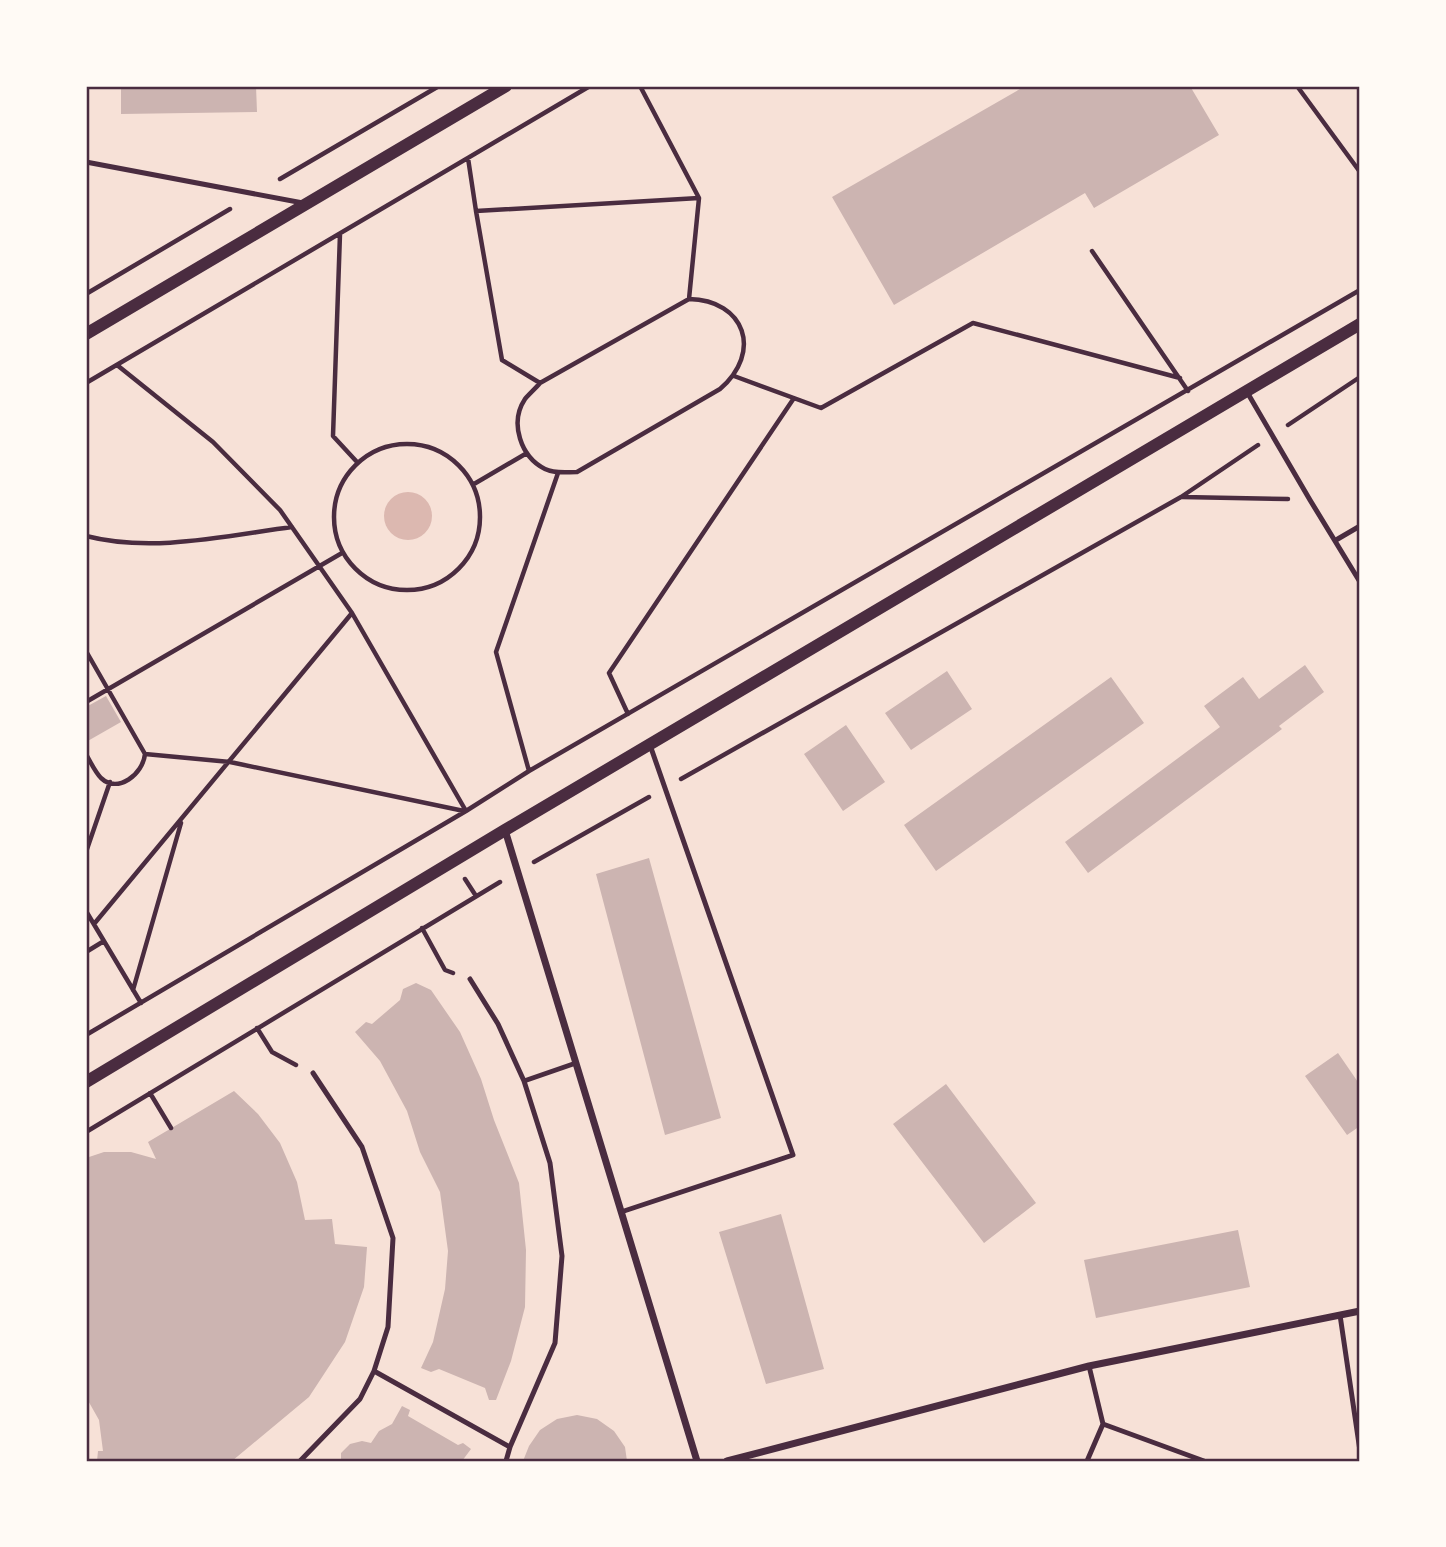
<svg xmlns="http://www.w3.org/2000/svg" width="1446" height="1547" viewBox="0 0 1446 1547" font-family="Raleway,sans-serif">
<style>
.water{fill:#dcb8b0}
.building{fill:#ccb4b1}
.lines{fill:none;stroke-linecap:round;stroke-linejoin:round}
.path{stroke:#4a2c40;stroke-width:4.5}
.service{stroke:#4a2c40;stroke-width:5}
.minor{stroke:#4a2c40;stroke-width:7}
.tertiary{stroke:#4a2c40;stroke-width:12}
.neatline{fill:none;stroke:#4a2c40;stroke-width:2.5}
</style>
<rect width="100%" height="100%" fill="#f7e1d7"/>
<path class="water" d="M384 516a24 24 0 1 1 48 0a24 24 0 1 1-48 0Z"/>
<path class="building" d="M121,86h135l1,26 -136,2z
M1018,86h172l29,49 -125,73 -9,-15 -191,112 -62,-108 188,-108z
M1305,665l19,27 -45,34 3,3 -194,144 -23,-31 155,-115 -16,-21 39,-29 16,22z
M947,671l25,38 -61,41 -26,-37z
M1111,677l33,46 -208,148 -32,-46z
M106,696l15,26 -35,20v-35z
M846,725l39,57 -42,29 -39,-57z
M649,858l72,260 -56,17 -69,-261z
M416,983l15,7 29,42 21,47 13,41 25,63 7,67 -1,57 -14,54 -15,39h-7l-4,-12 -46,-19 -8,3 -10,-4 12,-26 12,-53 3,-38 -8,-59 -20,-40 -13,-41 -27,-50 -25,-29 11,-10 6,2 28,-24 3,-11z
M1338,1053l22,32v41l-13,9 -42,-59z
M946,1084l90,119 -52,40 -91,-119z
M234,1091l24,23 22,29 17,39 8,38 27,-1 3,25 32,3 -3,40 -19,55 -36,55 -77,64h-135l1,-10h5l-4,-31 -13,-23v-239l18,-6h27l25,7 -8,-17z
M781,1214l43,155 -58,15 -47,-152z
M1238,1230l12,57 -154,31 -12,-58z
M402,1406l8,4 -2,6 50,29 5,-2 8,6 -9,12h-121v-8l9,-9 12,-3 9,2 8,-12 13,-7z
M577,1415l20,4 17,12 11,16 2,14h-104l6,-15 11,-16 17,-11z"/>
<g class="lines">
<path class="path" d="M640,86l59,112 -10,101
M1297,86l63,86
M468,158l8,53
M280,179l159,-93
M340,234l-7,202 24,26
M1092,251l96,140
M86,294l144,-85
M689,299c56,1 74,53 31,90l-143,83c-11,0 -22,2 -32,-3 -24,-12 -36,-46 -20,-70 4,-5 10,-10 15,-16z
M117,365l96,77 67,68 72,103 114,198
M734,376l87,32 152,-85 207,55
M86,383l504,-297
M540,383l-38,-23 -26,-149 223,-13
M1288,425l72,-48
M334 517a73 73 0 1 1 146 0a73 73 0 1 1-146 0Z
M474,484l53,-31
M1182,497l106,2
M86,536c66,17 139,0 206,-9
M86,651l59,103c-2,20 -27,40 -44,24 -6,-6 -11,-17 -15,-24
M86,702l256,-149
M628,714l-19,-41 185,-275
M145,754l85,8 234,49
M529,771l-33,-119 62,-179
M681,779l500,-282 77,-52
M86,852l24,-70
M534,862l115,-65
M465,879l11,17
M86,911l55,92
M94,924l258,-311
M422,928l23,42 8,3
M86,952l18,-11
M133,990l48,-167
M257,1028l15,24 24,13
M86,1035l380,-224 63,-40 831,-481
M150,1093l21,35
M86,1132l414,-250"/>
<path class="service" d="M86,162l217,41
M1247,392l63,108 50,82
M1336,540l24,-14
M470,979l28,45 26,57 26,82 12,93 -7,87 -45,104
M524,1081l52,-18
M621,1212l172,-57 -143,-410
M1340,1315l20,136
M1089,1366l14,58 101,37
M374,1371l136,76 -4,14
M300,1461l60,-62 14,-28 14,-44 5,-89 -31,-91 -49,-74
M1087,1461l16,-37"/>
<path class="minor" d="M505,830l192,631
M727,1461l362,-95 271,-55"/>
<path class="tertiary" d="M86,334l420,-248
M86,1082l419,-252 855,-506"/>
</g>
<rect width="1446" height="1547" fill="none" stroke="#fffaf5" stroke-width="175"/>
<rect x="88" y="88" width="1270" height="1372" class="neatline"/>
</svg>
